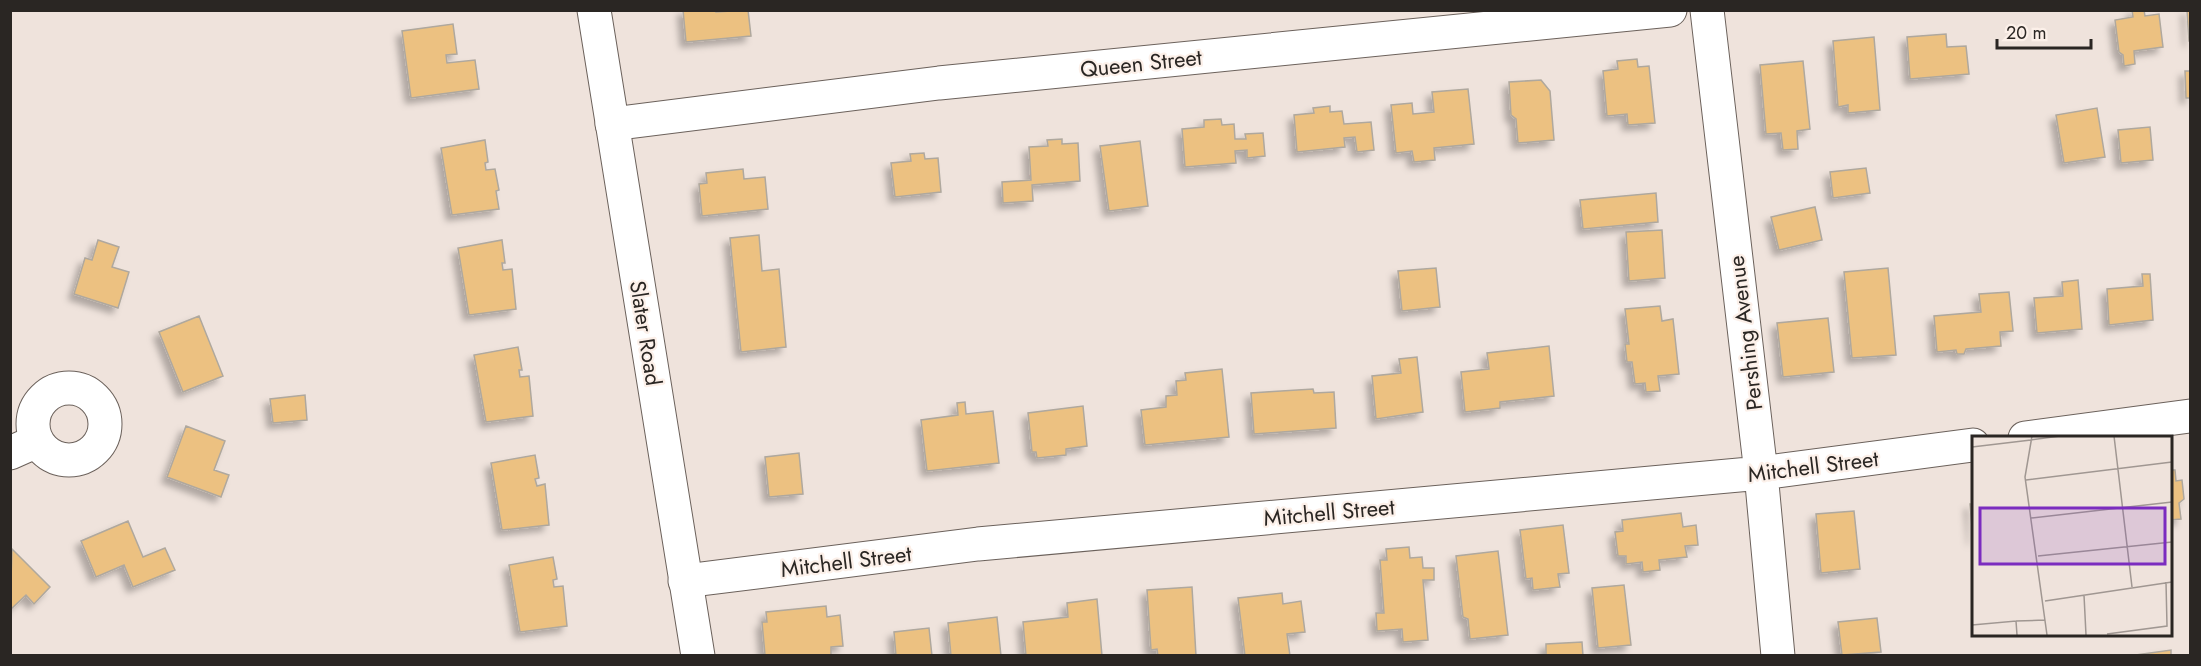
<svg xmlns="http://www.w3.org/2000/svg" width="2201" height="666" viewBox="0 0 2201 666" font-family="Jost,sans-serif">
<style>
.building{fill:#ecc181;stroke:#afa89e;stroke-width:1.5;filter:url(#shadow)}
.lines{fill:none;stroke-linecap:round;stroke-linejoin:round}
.minor-casing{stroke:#6b615b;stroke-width:35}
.major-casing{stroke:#6b615b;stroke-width:35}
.minor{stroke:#fff;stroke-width:33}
.major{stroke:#fff;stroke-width:33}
.labels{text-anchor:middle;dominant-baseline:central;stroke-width:4.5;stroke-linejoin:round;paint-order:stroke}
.street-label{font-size:22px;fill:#2a2623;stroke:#fcf0e9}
.inset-road{fill:none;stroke:#a09792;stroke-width:1.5}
.view{fill:#7b2cbf;fill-opacity:0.15;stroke:#7b2cbf;stroke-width:3}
.inset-edge{fill:none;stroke:#2a2623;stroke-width:3}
</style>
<defs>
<filter id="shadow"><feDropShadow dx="-5.5" dy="5.5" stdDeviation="3" flood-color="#0004"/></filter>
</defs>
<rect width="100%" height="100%" fill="#efe3dc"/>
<path class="building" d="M683,10h33v2l32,-2 3,26 -65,6z
M2132,10h12l1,6 14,-2 4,33 -29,4 1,13 -11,2 -1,-11 -4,-3 -4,-32 18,-3z
M2187,10h3v31h-1z
M453,24l4,30 -11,1 1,8 28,-3 4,29 -68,9 -9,-67z
M1946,34l1,13 19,-1 3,28 -59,5 -3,-42z
M1874,37l6,73 -32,3v-8l-10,2 -5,-66z
M1637,59l1,8 11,-1 6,57 -27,2 -1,-11 -20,2 -4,-45 15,-2 -1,-8z
M1803,61l7,68 -13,2 1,18 -15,1 -2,-17 -15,1 -6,-69z
M2185,71h5v27h-4z
M1541,80l9,11 4,49 -36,3 -2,-24 -5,-4 -2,-33z
M1468,89l6,55 -40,4 1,12 -21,2 -2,-11 -16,2 -5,-48 21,-2 1,11 21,-2 -2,-20z
M1330,106v6l12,-1 2,13 27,-2 3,28 -17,2 -2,-15 -11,1 1,9 -48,5 -3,-37 20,-2 -1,-5z
M2097,108l8,49 -41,6 -8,-48z
M1221,119l1,6 12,-1 1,15h11l-1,-5 18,-1 2,23 -18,2v-8l-12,1 1,12 -51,4 -3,-38 22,-2v-7z
M2150,127l3,33 -32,3 -3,-33z
M1062,139v5l16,-1 2,38 -48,4 1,16 -30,2 -1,-21 29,-2 -2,-33 19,-1 -1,-6z
M485,140l3,22 -3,1 1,7 9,-1 4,21 -3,1 3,18 -47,6 -11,-67z
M1140,141l8,65 -39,5 -9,-65z
M924,153l1,6 13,-1 3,34 -46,5 -4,-34 20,-2 -1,-7z
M1866,168l4,25 -37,5 -3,-26z
M743,169l1,10 21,-2 3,32 -66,7 -3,-32 8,-1 -1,-10z
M1656,193l2,29 -75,7 -3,-29z
M1815,207l7,33 -43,10 -8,-33z
M1662,230l3,48 -36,3 -3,-49z
M759,235l3,36 17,-2 7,78 -45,5 -11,-114z
M98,240l21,7 -7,20 17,5 -11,36 -44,-14 11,-36 7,2z
M502,240l3,23h-3l1,7 9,-1 4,40 -47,6 -11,-67z
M1436,268l4,39 -38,4 -4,-40z
M1888,268l8,87 -44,3 -8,-86z
M2142,274h8l3,46 -44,5 -2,-36 36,-3z
M2078,280l4,49 -45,4 -3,-35 29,-2 -1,-14z
M2009,292l4,39 -13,1 1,14 -35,3 -2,5h-7l-1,-4 -19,2 -3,-36 47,-4 -2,-18z
M1660,306l2,15 11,-2 6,55 -21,2 2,15 -14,1 -1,-9 -10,1 -3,-22h-5l-2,-18h4l-4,-35z
M199,316l24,60 -40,16 -24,-60z
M1828,318l6,54 -51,5 -6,-54z
M1549,346l5,50 -54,6v6l-35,4 -4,-40 28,-3 -2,-16z
M518,347l4,23h-3l1,7 9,-1 4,40 -47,6 -12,-67z
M1417,357l6,55 -47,7 -4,-43 29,-3 -2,-14z
M1222,369l7,68 -84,8 -4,-35 25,-3v-11l11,-1 -1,-14 10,-1 -1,-7z
M1313,389l1,4 20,-1 2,36 -82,6 -3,-41z
M305,395l2,25 -34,3 -3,-24z
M965,402l1,12 27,-3 6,52 -72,8 -6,-51 37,-5 -1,-12z
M1083,406l4,40 -21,3v6l-29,3 -1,-6h-4l-4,-39z
M186,426l39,15 -11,29 15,5 -8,22 -54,-20z
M799,453l4,41 -34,3 -4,-40z
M535,455l4,23 -4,1 2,7 8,-2 4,41 -47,5 -11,-67z
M2170,470h5l1,11 6,-1 2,19 -5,4 2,16 -11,1z
M1970,504h3v36z
M1854,511l6,58 -39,4 -5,-59z
M1681,513l2,14 13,-2 2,20 -13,1 2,11 -28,3 1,10 -17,2 -1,-10 -16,2v-8h-8l-3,-24 8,-1 -1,-11z
M128,521l15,36 22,-9 10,22 -42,17 -9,-22 -28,12 -15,-36z
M1563,525l6,48 -11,1 2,13 -27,3 -1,-12 -6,1 -6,-49z
M1409,547l1,11 12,-1 1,11h11v12h-11l5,60 -25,2 -1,-13 -25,2 -1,-18h8l-4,-53h7l-1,-11z
M12,549l38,38 -16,17 -8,-9 -16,15z
M1498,551l10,84 -38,4 -2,-20 -5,-2 -7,-61z
M553,557l4,22 -4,1 1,7 9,-1 4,40 -47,6 -11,-67z
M1624,585l7,60 -33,3 -6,-60z
M1192,587l4,69h-38l-1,-7 -6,1 -4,-60z
M1282,593l1,11 18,-3 4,31 -18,2 3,22h-45l-7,-58z
M1097,599l5,57h-76l-3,-34 45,-5 -1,-14z
M826,606l1,11 13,-2 3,31 -12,1v8h-66l-3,-33h5l-1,-10z
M997,617l4,39h-50l-3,-33z
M1877,618l4,34 -39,3 -4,-33z
M929,628l3,28h-36l-2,-24z
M1582,642l1,14h-37v-12z
M2171,650v6h-35v-1z"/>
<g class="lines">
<defs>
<path id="minor" d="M1707,10l54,463 17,183
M612,124l327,-41 731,-73
M33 424a36 36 0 1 1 72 0a36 36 0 1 1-72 0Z
M2025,438l165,-22
M10,453l27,-12
M685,581l293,-37 783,-71 212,-28"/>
<path id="major" d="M594,10l104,646"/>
</defs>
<use href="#minor" class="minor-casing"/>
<use href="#major" class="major-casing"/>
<use href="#minor" class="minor"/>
<use href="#major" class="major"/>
</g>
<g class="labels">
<g class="street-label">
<text transform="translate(1141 63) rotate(-6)">Queen Street</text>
<text transform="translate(646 333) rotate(81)">Slater Road</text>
<text transform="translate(1745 333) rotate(-97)">Pershing Avenue</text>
<text transform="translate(1813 466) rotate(-7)">Mitchell Street</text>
<text transform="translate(1329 512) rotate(-5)">Mitchell Street</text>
<text transform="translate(846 561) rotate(-7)">Mitchell Street</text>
</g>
</g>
<g transform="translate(1972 436)">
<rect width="200" height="200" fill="#efe3dc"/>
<path class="inset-road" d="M60,0l-7,41 22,158M142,0l18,151M59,4l29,-4M0,11l59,-7M54,44l146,-18M59,82l141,-16M66,120l134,-14M112,159l2,40M73,165l127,-19M44,185l29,-1M0,189l44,-4 1,14M135,198l60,-8 -1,-44"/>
<path class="view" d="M8,72h185v56h-185z"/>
<rect width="200" height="200" class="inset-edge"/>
</g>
<rect width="2201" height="666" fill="none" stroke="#2a2623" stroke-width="24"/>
<path d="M1997 39v9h94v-9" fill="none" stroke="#2a2623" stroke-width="3"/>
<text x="2006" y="39" font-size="18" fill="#2a2623" stroke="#fcf0e9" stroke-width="4.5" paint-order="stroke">20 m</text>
</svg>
